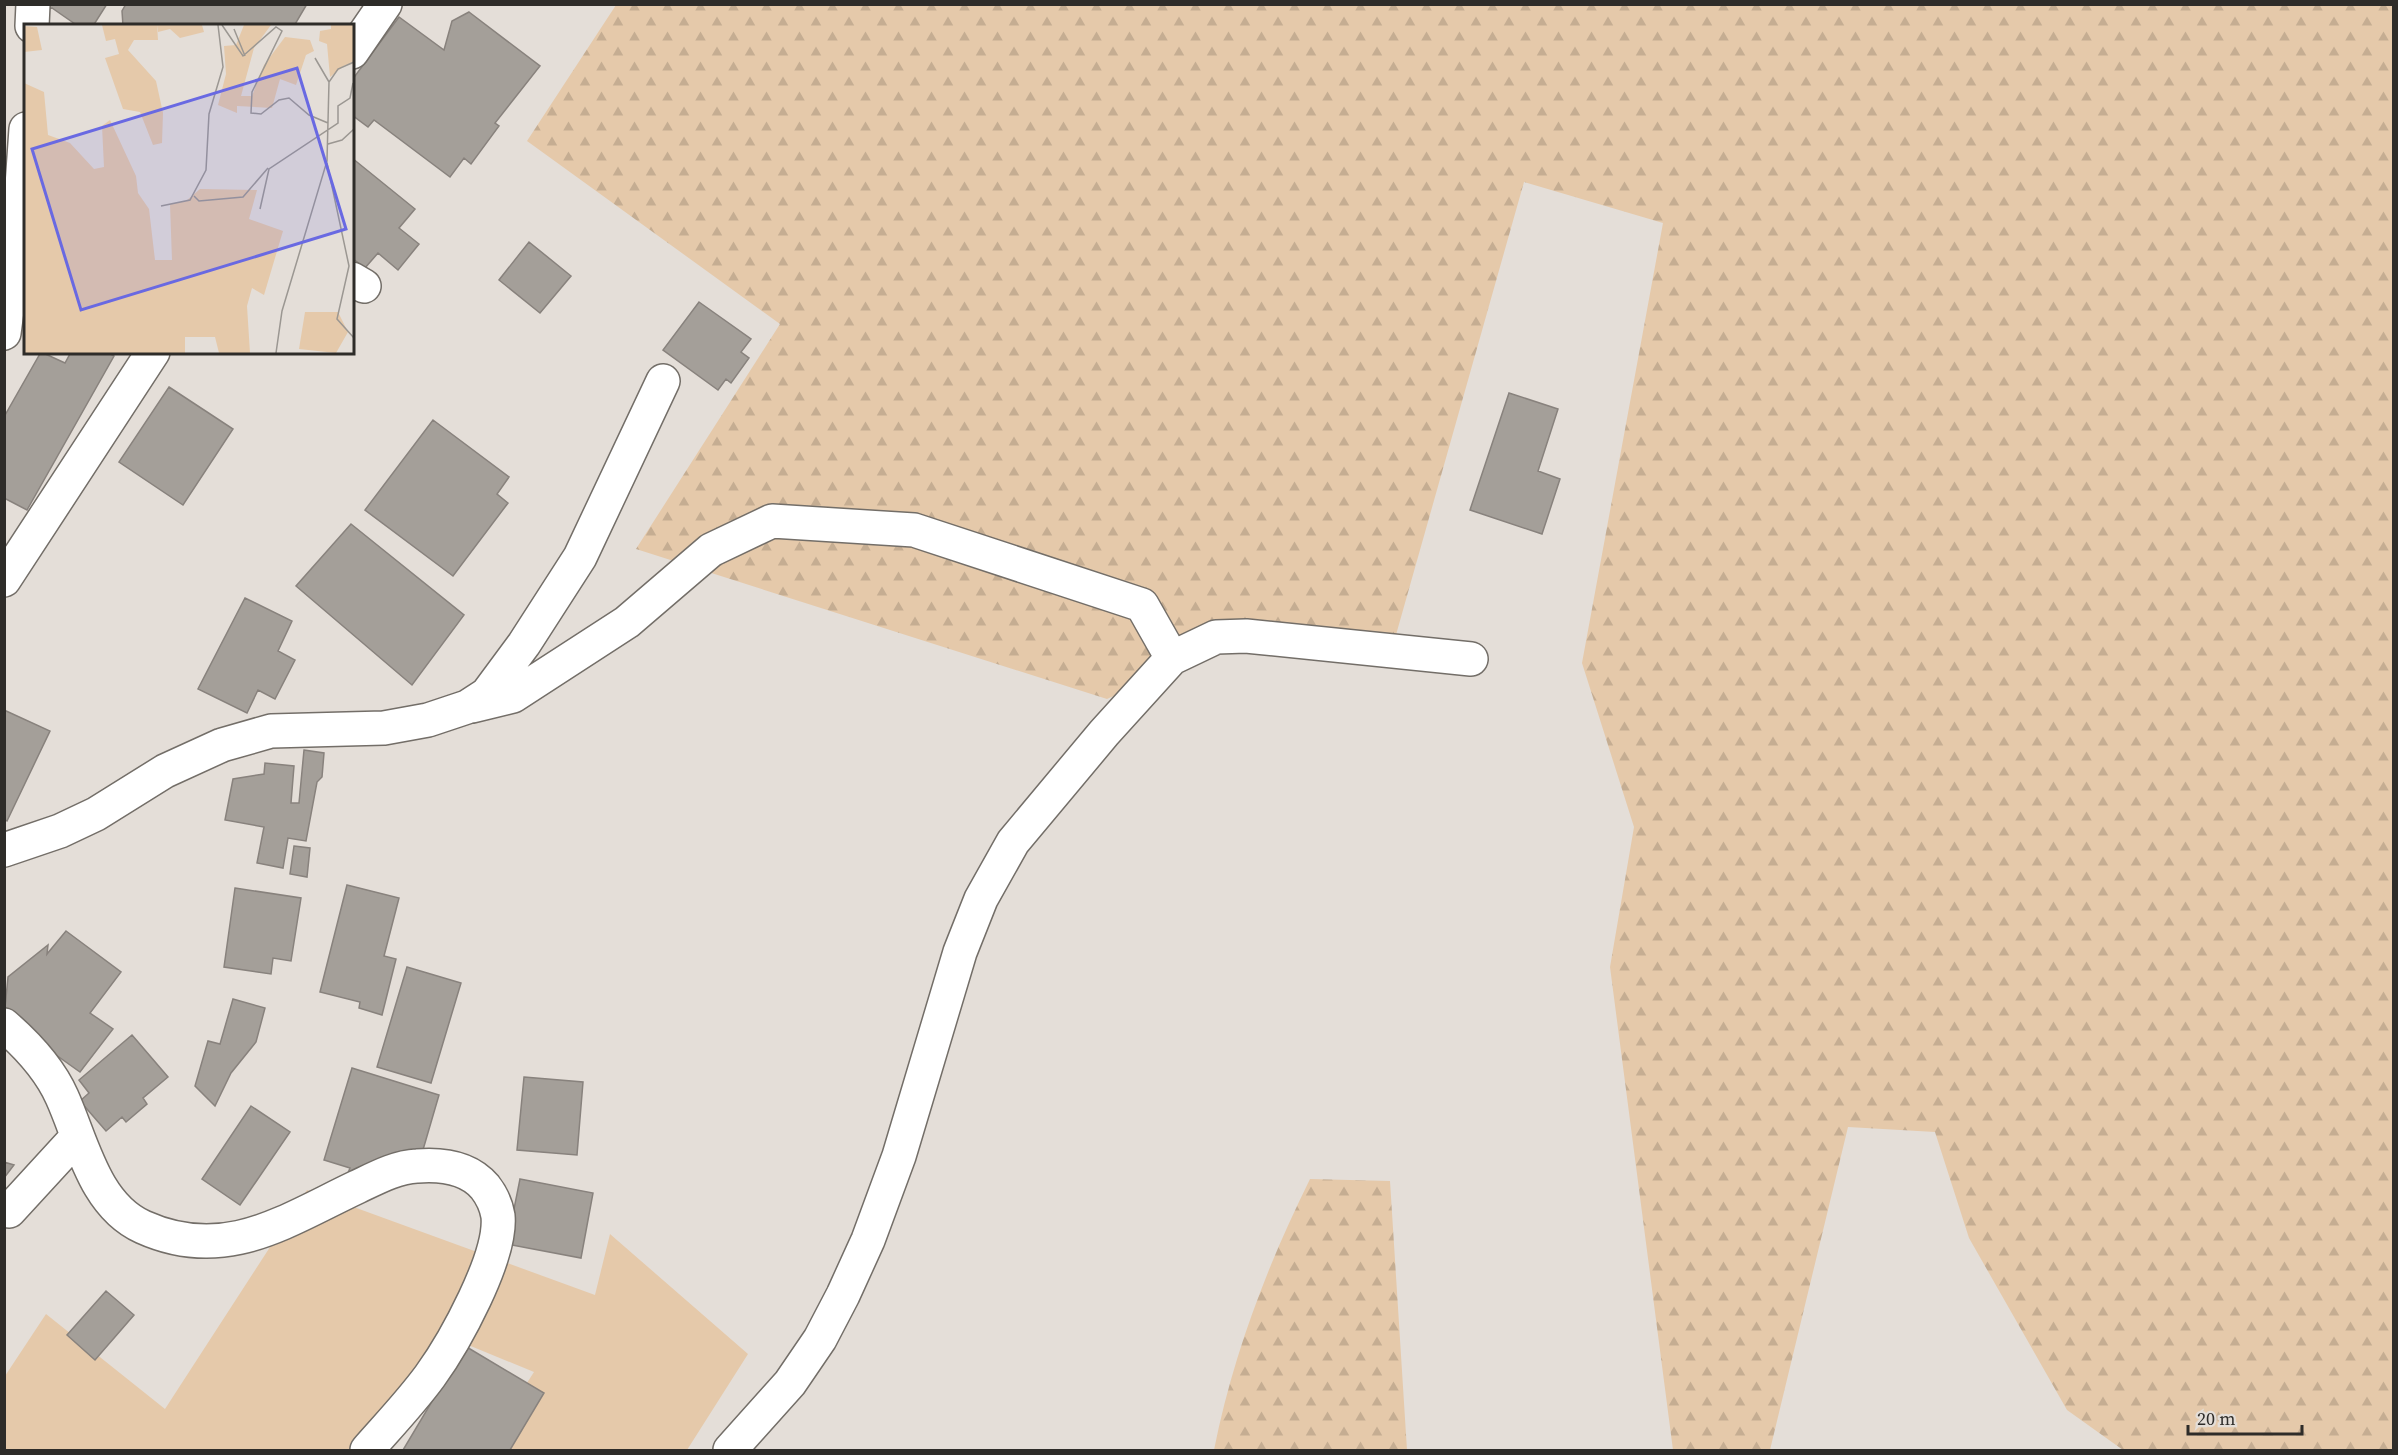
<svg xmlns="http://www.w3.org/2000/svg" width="2398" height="1455" viewBox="0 0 2398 1455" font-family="'Source Serif 4',serif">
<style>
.green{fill:#e5c9aa}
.forest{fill:url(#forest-firs)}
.building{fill:#a49f99;stroke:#88827d;stroke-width:1.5}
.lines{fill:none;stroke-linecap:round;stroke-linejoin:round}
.minor-casing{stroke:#736e68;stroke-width:36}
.secondary-casing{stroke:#736e68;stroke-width:36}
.minor{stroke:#fff;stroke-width:33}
.secondary{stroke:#fff;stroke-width:33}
.inset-road{fill:none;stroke:#9b9792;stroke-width:1.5}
.view{fill:#6969e2;fill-opacity:0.15;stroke:#6969e2;stroke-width:3}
.inset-edge{fill:none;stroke:#2e2c29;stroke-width:3}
</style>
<defs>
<pattern id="forest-firs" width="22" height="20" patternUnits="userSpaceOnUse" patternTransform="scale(1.5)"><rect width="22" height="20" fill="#e5c9aa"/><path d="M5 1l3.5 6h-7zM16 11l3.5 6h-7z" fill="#c5ad92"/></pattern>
</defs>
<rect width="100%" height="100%" fill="#e4ded8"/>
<path class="green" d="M307,1190l288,105 15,-61 138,120 -61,96h-203l50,-78 -90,-37 -90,115h-349v-74l41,-62 119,95z"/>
<path class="forest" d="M616,5h1777v1445h-270l-56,-40 -98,-172 -34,-106 -87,-5 -78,323h-97l-63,-483 24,-140 -52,-164 81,-440 -139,-41 -132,467 -140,-16 -145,66 -471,-150 144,-225 -253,-183z
M1310,1179l80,2 17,269h-193c19,-95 53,-184 96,-271z"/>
<path class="building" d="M42,4h65l-14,22h-15l-26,-18 -8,2z
M126,4h181l-13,22h-171l-1,-15z
M469,12l71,54 -45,57 4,3 -28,38 -7,-6 -14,19 -76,-57 -6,7 -16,-12v-35l47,-63 45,33 8,-29z
M352,158l63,51 -16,19 20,16 -21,26 -20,-17 -13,15 -13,-10z
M529,242l42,34 -31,37 -41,-33z
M699,302l52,37 -10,13 8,6 -18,25 -5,-4 -8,11 -55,-40z
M41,352l24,11 6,-11h36l7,4 -87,154 -23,-12v-81z
M169,387l64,42 -50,76 -64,-43z
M1509,393l49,16 -20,62 22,8 -18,55 -72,-24z
M433,420l76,57 -12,17 11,9 -55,73 -88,-66z
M351,524l113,91 -52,70 -116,-99z
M245,598l47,23 -14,30 17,9 -20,39 -17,-9 -11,23 -49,-24z
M4,710l46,21 -43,90 -3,-2z
M304,750l20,3 -2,24 -5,5 -11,59 -18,-3 -5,30 -26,-5 7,-36 -39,-7 8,-41 31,-5 1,-11 29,3 -3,37h8z
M294,846l16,2 -3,29 -17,-3z
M347,885l52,13 -15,58 12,3 -14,56 -23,-7 1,-6 -40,-10z
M235,888l66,10 -10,63 -18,-3 -2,16 -47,-7z
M66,931l55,41 -31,41 23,16 -33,43 -76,-54 4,-41 40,-32 -1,9z
M407,967l54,16 -30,100 -54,-16z
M233,999l32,9 -9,34 -25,31 -16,33 -20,-20 13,-45 12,3z
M132,1035l36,42 -25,21 4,6 -21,18 -4,-5 -16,14 -26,-30 9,-8 -10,-13z
M352,1068l87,27 -19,65 -72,13 2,-5 -26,-8z
M524,1077l59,5 -6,73 -60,-5z
M251,1106l39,26 -50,73 -38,-26z
M4,1162l10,3 -10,13z
M520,1179l73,14 -12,65 -74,-14z
M106,1291l28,24 -39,45 -28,-25z
M465,1346l79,47 -34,57h-107z"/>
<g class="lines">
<defs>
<path id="minor" d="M32,26l1,-22
M352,279l12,7
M4,333l16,-119 6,-85
M472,706l41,-10 114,-74 84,-72 61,-29 142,9 228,75 30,53
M4,850l56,-19 36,-17 69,-43 57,-26 49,-14 113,-3 44,-8 39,-13 20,-13 37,-50 56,-87 83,-176
M4,1025c22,19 46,45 58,72 20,44 32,108 81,130 82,37 142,-6 214,-40 19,-9 39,-20 60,-21 25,-2 51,1 68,21 7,9 11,17 13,29 4,41 -44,127 -68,160 -19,26 -42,50 -63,74
M9,1211l68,-74
M730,1450l60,-67 30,-44 23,-44 25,-55 31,-84 61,-204 21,-53 32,-57 91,-109 68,-75 44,-21 30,-1 225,23"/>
<path id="secondary" d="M352,52l33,-48
M4,580l149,-228"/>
</defs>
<use href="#minor" class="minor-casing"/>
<use href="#secondary" class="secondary-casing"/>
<use href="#minor" class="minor"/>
<use href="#secondary" class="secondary"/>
</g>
<g transform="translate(24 24)">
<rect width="330" height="330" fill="#e4ded8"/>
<path d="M133,1h45l2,7 -24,6 -10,-9 -12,3zM220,1h27l-17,23 -13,48h11l12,-31 21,-28 25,3 4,11 -8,4 -10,30 -16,-6 -8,29 -35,-2v7l-19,-8 8,-31 -2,-28 12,-1z" fill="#e5c9aa"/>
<path d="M78,1h55l1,15h-24l-6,10 28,31 7,32 -1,30 -9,2 -13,-33 -17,-3 -18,-51 14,-4 -4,-15 -9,2zM307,1h23v39l-9,1 -15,12 -3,-33 -8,-3 1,-10 11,-2zM0,2l13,1 5,23 -18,2zM0,59l20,9 4,43 22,8 24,26 10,-2 -2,-41 8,-6 26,56 2,17 11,16 6,51h17l-2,-56 16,-3 14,-12 57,1 -8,29 34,12 -19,64 -12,-7 -5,18 3,47h-31l-4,-16h-30v16h-161zM281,288h33l10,20 -12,21 -37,-4z" fill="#e5c9aa"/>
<path class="inset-road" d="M198,1l21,31 33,-29 6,4 -30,61 -1,21 10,1 18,-14 10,-2 20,17 19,8M210,5l11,27M291,34l14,24M304,120l14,-4 12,-11M303,139l22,103 -12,53 17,19M170,172l5,5 44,-4 25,-29M137,182l29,-6 16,-30 3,-56 14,-47 -5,-42M236,185l9,-40 69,-46v-17l12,-8 3,-15M252,329l6,-42 45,-150 2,-79 9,-13 16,-7"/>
<path class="view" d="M273,44l49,161 -265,81 -49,-161z"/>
<rect width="330" height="330" class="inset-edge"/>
</g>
<rect width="2398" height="1455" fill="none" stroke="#2e2c29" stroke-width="12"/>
<path d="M2188 1425v9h114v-9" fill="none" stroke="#2e2c29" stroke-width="3"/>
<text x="2197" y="1425" font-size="18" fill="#2e2c29" stroke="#e4ded8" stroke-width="4.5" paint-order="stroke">20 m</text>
</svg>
